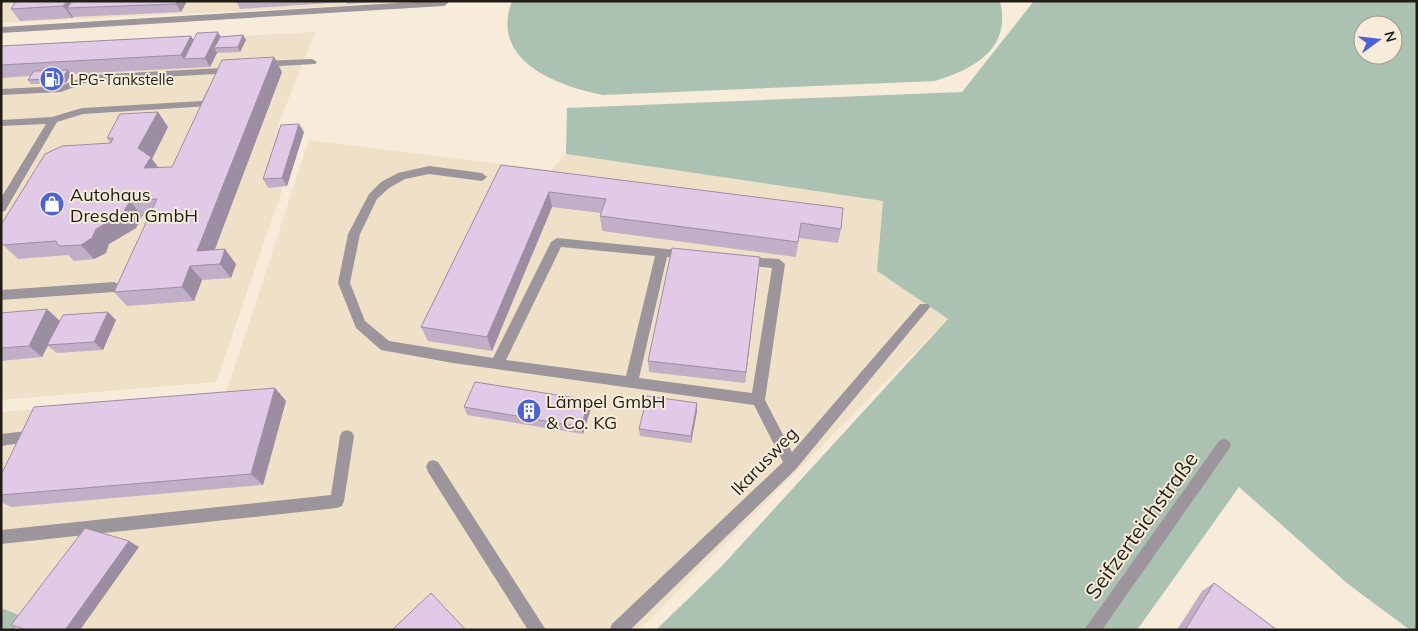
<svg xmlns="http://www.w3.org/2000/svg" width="1418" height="631" viewBox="0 0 1418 631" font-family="Mulish,sans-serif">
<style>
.built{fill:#efe1c7}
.green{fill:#abc1b2;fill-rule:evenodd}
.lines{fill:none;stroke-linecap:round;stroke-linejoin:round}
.minor{fill:#9d959c;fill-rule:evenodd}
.wall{fill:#c1aec7}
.shaded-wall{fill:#9d8da2}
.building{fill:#e0cae7;stroke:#9d8da2}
.labels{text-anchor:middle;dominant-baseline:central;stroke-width:4;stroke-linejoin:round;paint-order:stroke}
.far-poi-label{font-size:15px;fill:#211d16;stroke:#f6ecd9;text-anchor:start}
.poi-label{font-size:18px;fill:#211d16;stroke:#f6ecd9;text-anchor:start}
.street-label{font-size:18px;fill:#211d16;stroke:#f6ecd9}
.near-street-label{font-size:21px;fill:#211d16;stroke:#f6ecd9}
</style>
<rect width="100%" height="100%" fill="#f6ecd9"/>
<path class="built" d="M1,1h435l-435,22z
M315,32l-38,96 27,-1 -88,255 -215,18v-351z
M309,140l242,30 15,-16 317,47 -6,70 71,48 -309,311h-625l8,-14 -21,-8v-196l225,-20z"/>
<path class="green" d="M512,1h488c12,48 -26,68 -65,80l-332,14c-45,-9 -114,-34 -91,-94z
M1034,1h383v629h-7l-62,-46 -109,-97 -102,143h-481l64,-62 228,-249 -71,-48 6,-70 -317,-47 1,-46 395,-16zM1363,25h30v30h-30z
M1,608l21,8 -8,14h-13z"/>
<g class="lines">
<path class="minor" d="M430,1h18v2l-4,3 -443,27v-6z
M312,59l5,3 -2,2 -53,3 -5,-3 5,-3z
M222,68l5,3 -17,35 -127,8 -26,8 -52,89 -4,1v-14l45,-74 -45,2v-6l51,-3 30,-9 120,-7 14,-27 -126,7 -29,11 -60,3v-6l59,-3 29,-11z
M429,166l53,7 5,4 -5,4 -53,-7 -24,5 -16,9 -12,11 -17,35 -10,49 15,38 24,20 104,17 58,-116 6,-4 130,13 4,1 2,3 -2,3 -24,-1 -28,121 113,15 20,-125 -28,-3 -6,-4 6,-4 35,2 6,5 -20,136 27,52 128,-148h8l2,3 -134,162 -166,161h-20l2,-6 171,-162 -29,-57 -301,-42 -72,-13 -25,-22 -18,-45 10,-49 21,-40 12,-12 17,-9zM561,247l94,9 -29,120 -120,-16z
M114,282l4,2 2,3 -2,3 -4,2 -113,8v-10z
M36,430l5,2 2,4 -2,4 -40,6v-12z
M347,430l5,2 2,4 -10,65 -2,5 -5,2 -336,36v-14l330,-35 9,-59 2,-4z
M1224,439l5,2 2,4 -2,4 -127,181h-18l135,-189z
M433,460l5,2 108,168h-18l-100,-158 -2,-5 2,-5z"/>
</g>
<path class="wall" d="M16,1h171l-6,11 -108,5 -1,1 -52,3 -9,-12z
M236,1h154l-43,3 -1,-2 -106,7z
M243,35l3,5 -6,12 -23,1 -7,14 -139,7 -5,9 -35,1 -3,-4 2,-4 -29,2v-32l190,-10 2,4 27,-3z
M274,57l8,15 -68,178 22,14 -5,14 -29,2 -8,21 -67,5 -13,-14 36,-77 -8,1 -6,12 -27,16 -3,9 -12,6 -20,2 -6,-6 -50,4 -17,-16 109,-100 -3,-5 51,-26 10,15 -16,32 6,9 14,-1z
M304,132l-17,54 -19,2 -5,-9z
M501,165l340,64 -3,14 -39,-5 -3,19 -194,-26 -2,-15 1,-3 -49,-6 -60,144 -64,-10 -7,-14z
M759,268l-14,115 -96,-11 -1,-11z
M1,313l59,8 56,-1 -13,30 -46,3 -9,-7 -6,11 -41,4z
M275,388l11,13 -23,84 -252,22 -10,-5v-27z
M589,400l2,8 -8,26 -116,-19 -3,-8z
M697,403v8l-6,32 -51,-7 -1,-7z
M1214,583l63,47h-100l25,-39z"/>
<path class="shaded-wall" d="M67,1h17l-17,7 6,9 -1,1 -9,-12z
M177,1h10l-6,11 -5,-8z
M218,32l5,9 -9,7 3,5 -7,14 -5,-9z
M243,35l3,5 -6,12 -2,-5z
M191,36l8,13 -15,10 -3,-4z
M274,57l8,15 -73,193 -12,-14z
M68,70l3,4 -5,9 -4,-5z
M158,112l10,15 -16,32 10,13 -18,-4 -6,-20z
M299,124l5,8 -17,54 -5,-8z
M549,192l3,15 -60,144 -5,-14z
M130,201l12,15 -6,12 -27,16 -3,9 -12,6 -13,-14 15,-16z
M225,249l11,15 -5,14 -11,-14z
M760,257l-1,11 -14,115 1,-11z
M190,266l12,14 -8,21 -12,-14z
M47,309l13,12 -18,36 -13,-11z
M108,312l8,8 -13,30 -9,-8z
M275,388l11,13 -23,84 -12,-11z
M589,400l2,8 -8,26 -2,-7z
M697,403v8l-6,32v-7z
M129,541l10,6 -59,83h-15z"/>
<path class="building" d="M16,1h51l-4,5 -52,3z
M72,1h105l-1,3 -109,4z
M218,32l-13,26 -21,1 13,-26z
M243,35l-5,12 -24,1 6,-11z
M191,36l-10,19 -180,10v-19z
M274,57l-77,194 28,-2 -5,15 -30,2 -8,21 -68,5 43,-93 -27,2 -7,12 -27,16 -4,9 -11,7 -22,1 -3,-5 -53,4 -2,-2v-18l44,-71 17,-8 49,-3 2,-5h-6l13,-24 38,-2 -20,36 13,9 -7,11 28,-1 50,-107z
M68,70l-6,8 -34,2 6,-9z
M299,124l-17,54 -19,1 18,-54z
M501,165l342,43 -2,21 -40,-6 -3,19 -198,-26 6,-17 -57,-7 -62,145 -66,-10z
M672,248l88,9 -14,115 -98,-11z
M47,309l-18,37 -28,2v-35z
M108,312l-14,30 -47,3 16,-30z
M475,382l114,18 -8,27 -117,-20z
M275,388l-24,86 -250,21v-20l33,-68z
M647,396l50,7 -6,33 -52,-7z
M85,528l44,13 -64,89h-38l-16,-5z
M1214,583l63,47h-92z
M431,593l35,37h-74z"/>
<defs>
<symbol id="fuel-disc" viewBox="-11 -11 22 22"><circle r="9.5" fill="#4c62d7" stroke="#f6ecd9"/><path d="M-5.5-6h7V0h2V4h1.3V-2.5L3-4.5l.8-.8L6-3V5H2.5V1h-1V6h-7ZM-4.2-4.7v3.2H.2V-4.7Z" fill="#fff"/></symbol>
<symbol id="shop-disc" viewBox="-11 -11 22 22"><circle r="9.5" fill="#4c62d7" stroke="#f6ecd9"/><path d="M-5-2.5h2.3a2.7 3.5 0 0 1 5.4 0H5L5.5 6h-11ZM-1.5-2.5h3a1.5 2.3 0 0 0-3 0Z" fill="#fff"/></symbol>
<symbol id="building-disc" viewBox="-11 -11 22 22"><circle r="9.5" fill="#4c62d7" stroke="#f6ecd9"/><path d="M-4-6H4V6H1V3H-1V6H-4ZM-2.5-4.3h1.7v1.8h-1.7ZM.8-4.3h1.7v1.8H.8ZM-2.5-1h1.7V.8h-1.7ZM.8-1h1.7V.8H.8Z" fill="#fff"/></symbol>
</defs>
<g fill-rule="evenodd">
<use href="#fuel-disc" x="38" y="65" width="28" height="28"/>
<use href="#shop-disc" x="38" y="190" width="28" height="28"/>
<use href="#building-disc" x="515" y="397" width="28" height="28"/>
</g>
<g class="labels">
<g class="far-poi-label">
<text x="70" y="79">LPG-Tankstelle</text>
</g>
<g class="poi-label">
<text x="70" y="194">Autohaus<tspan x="70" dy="21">Dresden GmbH</tspan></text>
<text x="546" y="401">Lämpel GmbH<tspan x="546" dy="21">&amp; Co. KG</tspan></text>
</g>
<g class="street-label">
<text transform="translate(764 461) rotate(-46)">Ikarusweg</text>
</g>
<g class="near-street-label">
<text transform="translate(1141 525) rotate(-54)">Seifzerteichstraße</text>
</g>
</g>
<rect width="1418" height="631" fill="none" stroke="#211d16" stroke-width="5"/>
<g transform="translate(1378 40) rotate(75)"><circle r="24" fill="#f6ecd9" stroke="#a1998b"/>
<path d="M0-4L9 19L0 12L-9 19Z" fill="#4c62d7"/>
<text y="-8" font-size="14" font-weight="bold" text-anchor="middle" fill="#211d16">N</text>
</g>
</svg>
